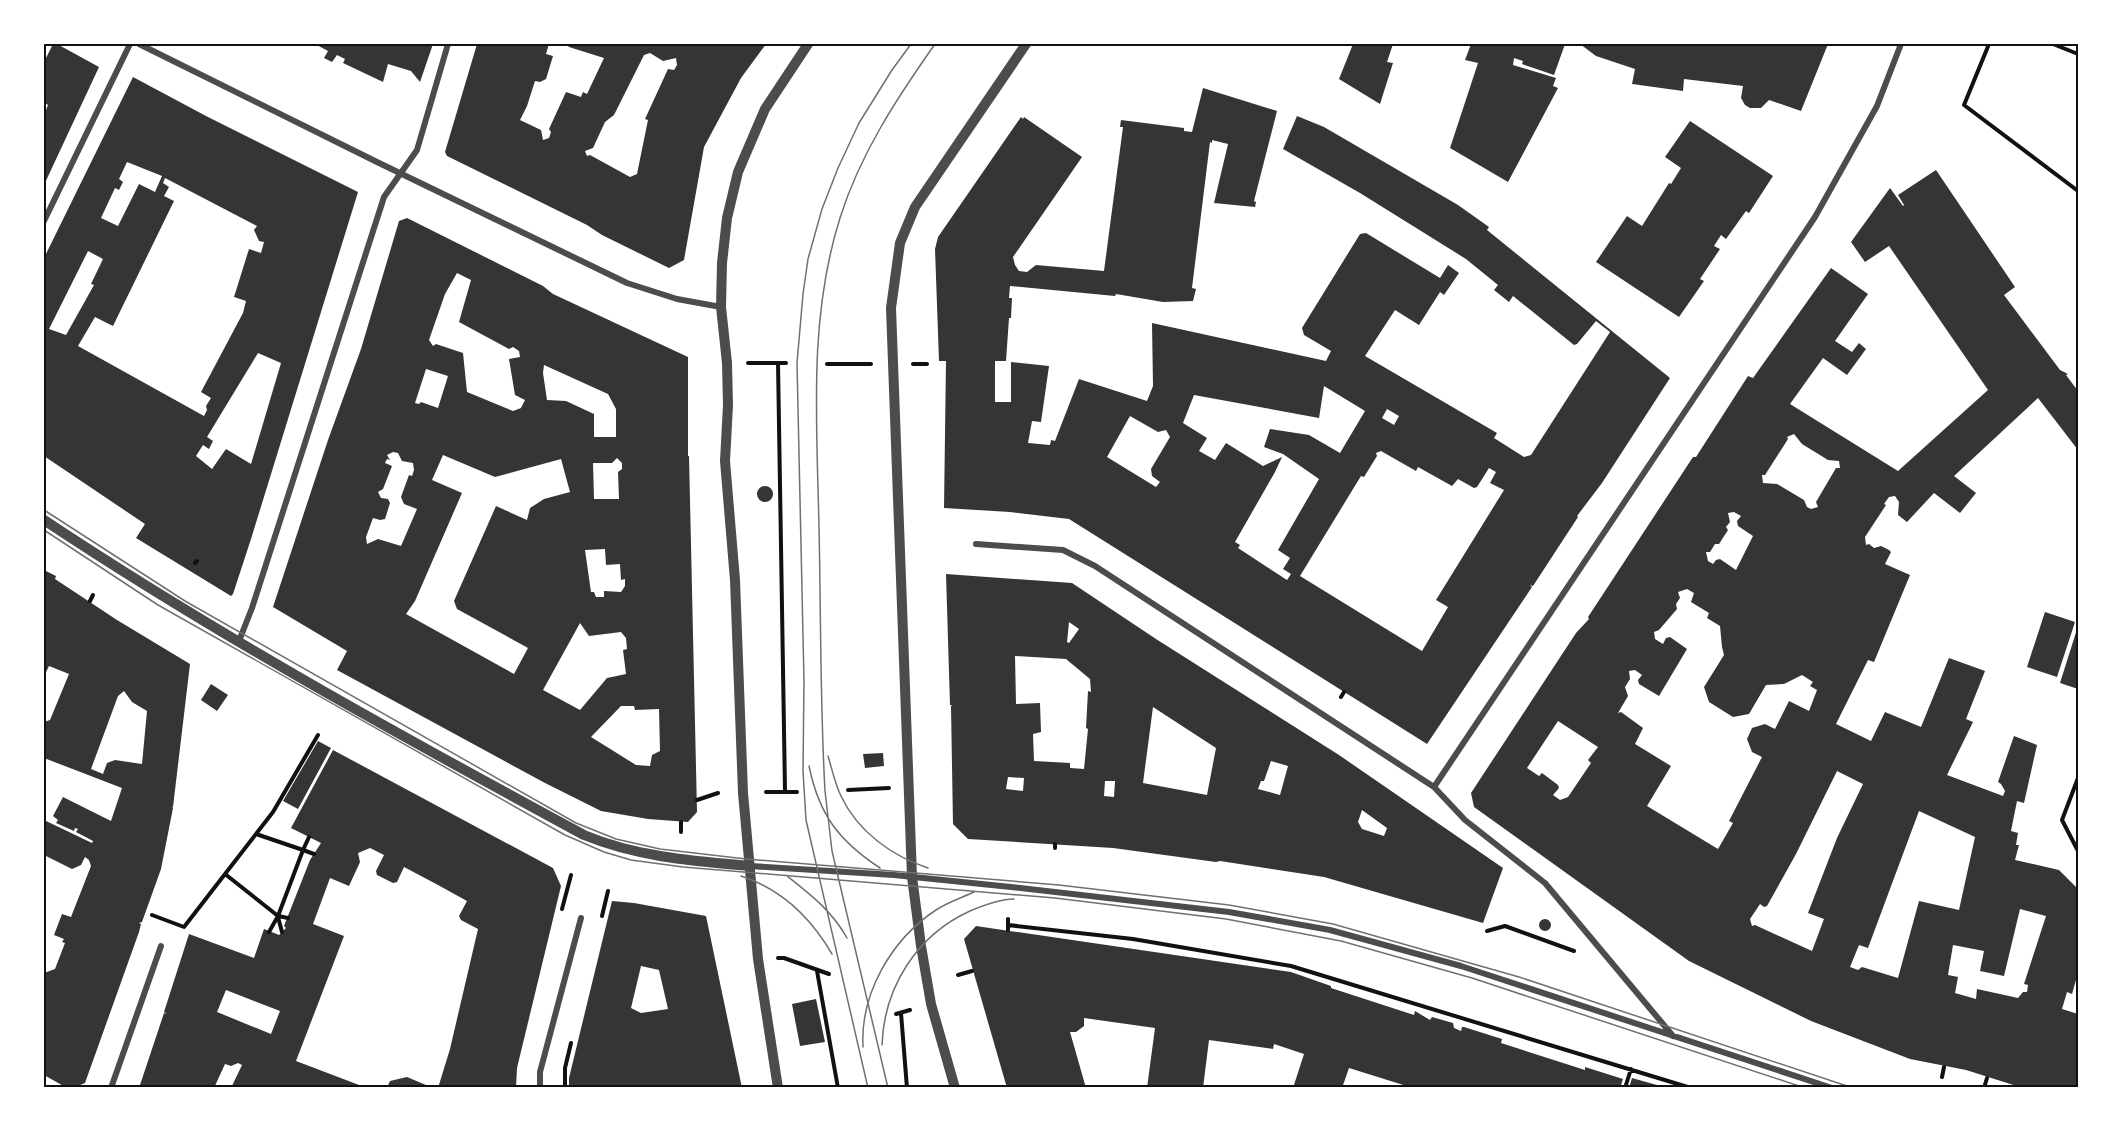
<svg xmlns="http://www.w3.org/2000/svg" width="2122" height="1131" viewBox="0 0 2122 1131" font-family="'Open Sans',sans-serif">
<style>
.building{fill:#353535;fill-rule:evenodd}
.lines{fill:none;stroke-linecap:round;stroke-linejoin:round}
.path{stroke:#111;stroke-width:4}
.minor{stroke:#4c4c4c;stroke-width:6}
.tertiary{stroke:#4c4c4c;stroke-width:10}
.tram{stroke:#707070;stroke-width:1.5}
.neatline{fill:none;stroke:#111;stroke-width:2}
</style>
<rect width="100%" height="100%" fill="#fff"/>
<path class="building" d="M53,44h4l42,23 -55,118v-70l4,-10 -4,-3v-40z
M315,44h118l-13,38 -9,-11 -23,-7 -5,18 -40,-19 2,-4 -8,-4 -5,7 -8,-4 4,-7z
M477,44h72l-3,10 7,2 -7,23 -6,3 -5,-1 -8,25 -7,14 21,10 2,10 6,-2 2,-6 -2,-3 17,-37 15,5 2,-5 4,2 17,-36 -35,-11 -3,-3h200l-25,34 -37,69 -20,113 -15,8 -67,-33 -15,-10 -140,-69 -2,-4zM650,53l13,8 13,-3 1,7 -3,5 -6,-1 -23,50 3,1 -11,54 -7,3 -40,-22 -3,1 -2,-5 8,-3 12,-26 9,-7 30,-60z
M1353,44h40l-6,18 6,1 -13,41 -41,-25z
M1471,44h94l-11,31 -32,-11 1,-3 -9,-3 -1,7 43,13 -3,8 5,2 -50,94 -58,-34 28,-85 -13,-3z
M1580,44h248l-27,67 -32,-11 -8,8h-11l-5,-3 -4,-7 2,-12 -59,-7 -1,12 -51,-7 3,-15 -39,-13z
M133,77l73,39 152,76 -107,347 -18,55 -2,2 -95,-58 9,-14 -101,-68v-198zM127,162l35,14 -7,16 -16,-8 -21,42 -17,-8 14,-30 4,2 4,-8 -4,-3zM165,178l92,48 -3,4 5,11 5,1 -3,11 -12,-4 -15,48 12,4 -3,12 -42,79 10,6 -5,8 1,4 -3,6 -126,-70 17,-29 18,9 61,-125 -10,-5 5,-9 -6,-4zM88,251l15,8 -12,25 3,1 -28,50 -17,-6zM258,353l23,10 -30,101 -25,-15 -14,20 -16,-13 7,-11 6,4 4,-8 -6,-4z
M1203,88l74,23 -23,90 2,1 -1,5 -41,-4 14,-59 -16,-4v3l-2,-1 -18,146 4,1 -3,12 -30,1 -47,-8 -1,2 -105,-10 -1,12h3l-1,20h-2l-3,43h-11v41h16v-40l38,4 -8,56 -9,-1 -4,22 22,2 1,-5 4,1 24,-62 68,22 6,-15 -1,-63 174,38 5,-10 -27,-16 -2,-7 58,-94 6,-1 74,45 8,-13 11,8 -15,22 -4,-3 -21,33 -24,-15 -30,46 132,77 -3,5 30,19 7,-2 79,-123 -14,-11 -19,23 -3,1 -61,-49 -4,6 -15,-12 4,-5 -32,-26 -106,-66 -77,-44 14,-33 27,11 134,78 31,22 -2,3 183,148 -68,105 -25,33 1,1 -45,69 -3,-1 2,2 -105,157 -358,-225 -59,-7 -66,-4 2,-147h-7l-4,-112 3,-12 83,-120 2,2 1,-2 58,40 -69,100 2,8 4,6 8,1 9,-7 68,6 19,-144h-3l1,-7 63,8v3l8,1zM1324,386l41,25 -25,42 -31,-18 -39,-6 -6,18 19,7 36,25 -41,71 12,8 -7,11 8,5 -4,6 -49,-32 2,-3 -5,-3 40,-70 7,-15 -19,9 -37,-23 -11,17 -16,-9 8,-13 -24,-15 11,-28 125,23zM1387,409l12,7 -5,9 -12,-7zM1130,416l28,16 8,-2 4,7 -19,32 1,7 8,6 -4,5 -49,-30zM1381,451l35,20 2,-4 34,19 6,-7 16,9 3,-1 12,-19 7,4 -6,11 14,7 -68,110 12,7 -26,44 -122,-75 53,-87 8,-13 3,1 13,-21 -1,-3z
M1690,121l83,55 -24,37 -3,-2 -20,28 -5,-4 -7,11 6,3 -20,30 4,2 -25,36 -83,-55 31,-46 15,10 27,-43 2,1 10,-16 -16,-11z
M1936,170l79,117 -11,8 56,75 8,4 -2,1 12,16v59l-40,-52 -84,78 22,17 -16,20 -26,-20 -27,29 -9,-7 1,-13 -4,-6 -6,1 -5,7 2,1 -21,32 1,8 3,-1 5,4 7,-2 8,4 2,2 -6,12 25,11 -36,87 -6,-2 -32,64 35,17 14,-29 36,15 28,-69 36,13 -19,48 7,3 -26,53 56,21 2,-5 -4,-7 -3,-2 16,-46 23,9 -13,58 -7,-2 -6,30 7,2 -2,12h3l-4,15 44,10 19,19v84l-6,21 -5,-2 -5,17 16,5v74h-55l-57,-18 -56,-11 -99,-38 -122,-60 -215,-154 -3,-14 105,-160 13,-14 -1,-2 105,-160h3l52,-81 5,2 78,-110 37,26 -33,47 17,11 7,-9 7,6 -19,26 -24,-17 -33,46 108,67 90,-81 -99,-144 -24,16 -14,-20 39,-54 13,18 1,-1 -6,-10zM1794,434l8,10 26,16 11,1 1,7h-4l-20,34 2,5 -7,2 -4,-2 -3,-7 -27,-16 -14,-1 -1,-8h3l23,-36 -1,-2zM1734,512l7,4 -4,5 1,5 15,10 -17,34 -16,-11 -4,1 -3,4 -5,-3 -2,-9h4l5,-8h4l9,-14 -2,-3 4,-5 -2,-9zM1687,589l7,4 -3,9 18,11 -2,5 13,8 2,21 2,8 -20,32 5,15 24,15 16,-3 17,-29 18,-1 18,-9 11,7 -3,4 7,4 -8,21 -20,-10 -14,28 -10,-5 -13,4 -5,11 5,13 10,5 -33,64 4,2 -15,26 -71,-43 24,-40 -36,-22 8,-16 -22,-16 -3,1 10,-17 -3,-9 5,-8 -1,-8 6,-1 7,5 -4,5 1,4 20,12 28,-47 -17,-12 -4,1 -3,6 -8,-5 -1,-7 5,-2 18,-21 -1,-5 4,-6 -2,-6zM1558,721l40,26 -10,13 3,3 -23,34 -8,3 -7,-5 6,-7 -1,-3 -16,-12 -3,3 -12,-8zM1837,771l26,13 -26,54 -29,75 16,6 -12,32 -57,-26 -3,1 -2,-7 10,-15 4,3 3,-1 29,-52zM1919,811l56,26 -16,73 -40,-9 -21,77 -36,-11 -4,3 -8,-3 9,-22 9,3zM2020,909l26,7 -22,68 4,1 -1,7h-4l-5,6 -41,-9 -1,10 -21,-6 3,-16 -10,-2 5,-30 31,6 -4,20 24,5z
M407,218l136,68 10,8 135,63v99h1l8,356 -9,10 -40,-3 -47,-8 -56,-28 -208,-113 10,-19 -74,-44 55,-167 33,-91 38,-128zM457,273l14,7 -12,42 50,27 4,-2 6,4 1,6 -11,2 6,36 10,5 -4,8 -8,3 -46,-19 -4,-39 -27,-9 -3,2 -4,-6 16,-46zM544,365l64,29 8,15v28h-22v-23l-28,-13 -19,-1 -4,-27zM426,369l22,7 -10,32 -17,-6 -2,2 -4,-1zM393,452l5,1 4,8 11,2 1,7 -2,6 -3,-1 -8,22 3,7 13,5 -16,37 -23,-7 -11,5 -1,-7 7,-19 7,2 5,-1 5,-16 -2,-4 -7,-1 -3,-6 5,-3 9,-23 -7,-3 2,-4 3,1 -3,-5zM443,455l52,22 66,-18 9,33 -26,7 -14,9 -3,12 -31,-14 -42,95 3,8 71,39 -14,26 -108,-60 9,-13 47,-108 -30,-13zM617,458l5,5v6l-4,3 1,27h-25l-1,-36h19zM605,549l1,16 14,-1 1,16 4,-1v7l-4,6 -17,-1v6h-8l-2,-5h-3l-6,-42zM580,623l9,13 32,-4 5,6 1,11 -4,1 3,24 -19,4 -27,32 -37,-20zM621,706h13l1,4 24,-1 1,42 -8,4 -2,11 -14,-1 -45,-28z
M757 494a8 8 0 1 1 16 0a8 8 0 1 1-16 0Z
M44,570l12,6 -1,3 62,41 73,44 -17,143 -1,-1 1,2 -12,61 -19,53 -3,1 2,1 -2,8 -54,151 -12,5h-6l-23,-13v-102l11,-4 10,-26 -3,-1 2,-3 -10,-4 8,-21 9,3 20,-51 -2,-6 -4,-3 -4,8 -9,4 -28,-14v-35l48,23 1,-2 -17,-9 2,-3 -3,-1 -1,3 -18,-8 2,-3 -5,-4 10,-19 48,24 11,-33 -78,-30v-36l6,-2 19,-46 -20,-8 -3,6 -2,-1zM124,691l8,11 15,9 -5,53 -27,-4 -8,3 -4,11 -12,-5 27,-73z
M946,574l126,9 84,56 183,116 164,113 -20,55 -159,-46 -104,-16 -4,1 -103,-14 -145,-9 -15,-15 -2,-118 1,-1h-2zM1069,622l10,7 -10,14 -2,-1zM1015,656l51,3 24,20 1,13 -3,-1 -2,37 2,1 -4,40 -14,-1v-5l-36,-2 -1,-27 8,-2 -1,-29 -24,1zM1153,707l63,41 -9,47 -64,-12zM1271,761l17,5 -8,29 -22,-6 3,-8h3zM1008,777l16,1 -1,13 -17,-2zM1105,781h10l-1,16 -10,-1zM1362,810l25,18 -3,8 -22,-7 -4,-7z
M2045,612l30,10 -18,55 -30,-10z
M2078,626v63l-18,-6z
M211,684l17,11 -11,16 -16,-11z
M318,741l13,7 -33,61 -15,-8z
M333,750l220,118 8,18 -44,182 -1,20h-78l12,-39 28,-120 -17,-9 -2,-4 8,-15 -29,-16 -34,-18 -7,15 -4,1 -16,-8 -1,-4 8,-16 -14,-7 -12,5 2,9 -11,24 -19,-8 -17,46 31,12 -48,125 71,27h-136l11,-23 -4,-2 -7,3 -6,-2 -11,24 -11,-3 -2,3h-62l25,-75 3,1 -3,-2 25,-78 65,24 10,-29 15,6 7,-7 -2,-2 26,-66 11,-17 -30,-15zM226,990l54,21 -9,23 -54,-22z
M883,753l1,13 -19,2 -2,-14z
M612,901l22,2 72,13 36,172h-173v-10zM641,966l18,4 9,39 -27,4 -10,-5z
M1539 925a6 6 0 1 1 12 0a6 6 0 1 1-12 0Z
M976,926l315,46 40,14v2l83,27 1,-4 15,9 2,-3 21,6 1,5 7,3 1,-4h2l38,12 -1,4 84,27v-3l38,12 -3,9h-207l-64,-20 -7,20h-49l11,-34 -30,-10 -1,5 -64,-9 -6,48h-56l8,-60 -71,-10v8l-8,6h-6l16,56h-79l-43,-149z
M816,999l9,43 -25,4 -8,-42z
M407,1077l19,8 1,3h-40l3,-7z
M1632,1078l32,9v1h-35z"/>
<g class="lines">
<path class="path" d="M1989,44l-25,61 114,86
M2053,44l25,10
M748,363h38
M778,363l7,428
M827,364h44
M913,364h14
M195,563l2,-2
M90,601l3,-6
M1341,697l3,-5
M2078,778l-16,42 16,31
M848,790l41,-2
M766,792h31
M697,800l21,-7
M681,822v10
M256,834l47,16 -25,66 -9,16
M309,837l-6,13 11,4
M1055,844v4
M225,874l53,42 10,2
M562,909l9,-34
M152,915l32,12 89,-115 45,-77
M602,916l6,-25
M278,917l4,15
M1008,925l125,14 158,27 400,122
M1008,930v-11
M1487,931l18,-5 69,25
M778,958h6l45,16
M817,971l21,117
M958,975l14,-4
M901,1013l6,75
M896,1014l14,-4
M1942,1077l2,-10
M565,1088v-20l6,-25
M1625,1088l6,-19
M1984,1088l3,-10"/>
<path class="minor" d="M139,44l238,118 250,121 50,16 44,8
M44,221l86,-177
M976,544l87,6 32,16 339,221 31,33 80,63 128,153
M239,641l13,-33 132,-411 33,-47 31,-106
M1434,787l381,-570 62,-111 24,-62
M750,866l144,9 117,12 218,25 101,18 131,36 371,122
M111,1088l50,-142
M540,1088v-16l41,-154"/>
<path class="tertiary" d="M44,520c173,115 357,216 540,315 53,22 109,26 166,31
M778,1088l-20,-129 -15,-166 -8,-213 -10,-119 3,-56 -1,-42 -6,-56 1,-44 5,-45 11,-46 27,-63 43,-65
M955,1088l-24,-84 -10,-58 -9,-69 -21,-569 9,-65 15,-36 111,-163"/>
<path class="tram" d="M44,510l141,91 391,222 40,16 44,10 86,10 313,26 170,20 104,19 186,53 334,111
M44,530l114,75 407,230 39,17 27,8 52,7 372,31 171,21 115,22 131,37 333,110
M828,756c4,13 7,28 13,40 17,36 51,60 87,72
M809,766c10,49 30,75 71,102
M741,876c40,13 70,42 91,78
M787,876c24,19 45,35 60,62
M882,1045c2,-58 35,-110 88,-134 14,-6 29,-12 44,-12
M863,1047c-3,-54 29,-108 73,-137 12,-8 25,-12 38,-18
M868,1088l-62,-268 -3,-49 1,-90 -7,-318 6,-69 5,-35 14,-50 16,-41 21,-45 33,-53 19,-26
M888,1088l-56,-237 -7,-60c-5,-88 -4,-175 -6,-263 -2,-105 -11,-209 21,-310 20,-64 57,-120 95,-174"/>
</g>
<rect width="2122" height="1131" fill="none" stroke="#ffffff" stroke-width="90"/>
<rect x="45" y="45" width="2032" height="1041" class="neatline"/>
</svg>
